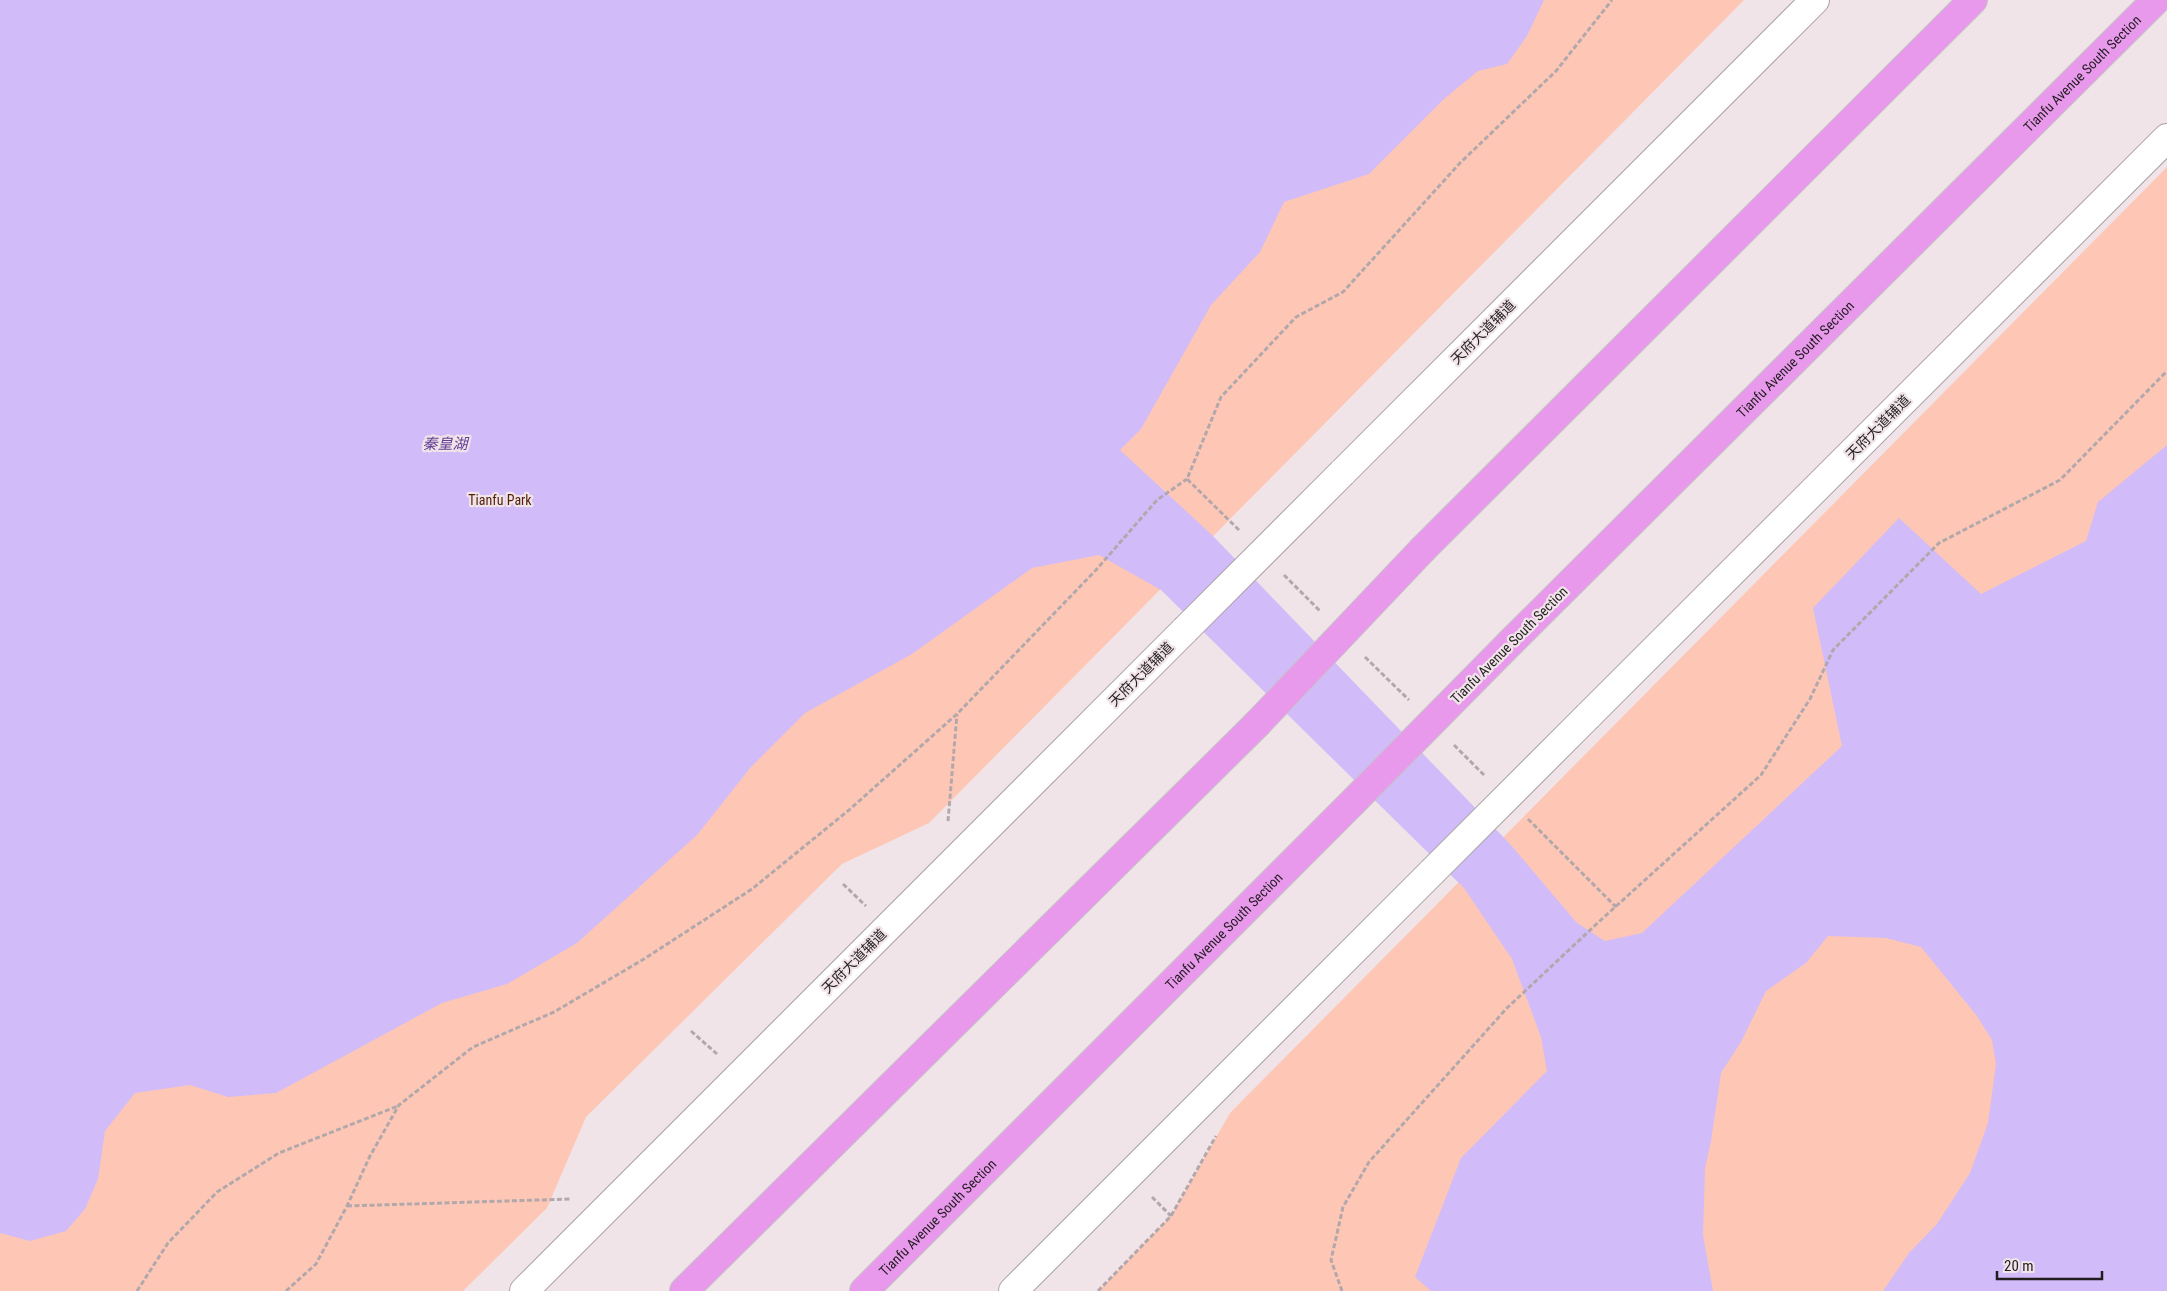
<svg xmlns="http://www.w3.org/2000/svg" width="2167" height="1291" viewBox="0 0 2167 1291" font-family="'Roboto Condensed','Noto Sans SC',sans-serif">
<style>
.park{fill:#fec7b5}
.water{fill:#d1bbf8}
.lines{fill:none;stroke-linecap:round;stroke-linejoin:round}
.minor-casing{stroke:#aba0a5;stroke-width:30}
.highway-casing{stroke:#c5c4c5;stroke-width:30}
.path{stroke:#b2a8ac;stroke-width:3;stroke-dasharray:5 2.5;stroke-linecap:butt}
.minor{stroke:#fff;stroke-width:28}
.highway{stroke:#e999ec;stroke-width:28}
.minor-bridge-casing{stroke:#aba0a5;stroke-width:30;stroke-linecap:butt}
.highway-bridge-casing{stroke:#c5c4c5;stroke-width:30;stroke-linecap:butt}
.minor-bridge{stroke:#fff;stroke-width:28}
.highway-bridge{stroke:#e999ec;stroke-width:28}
.labels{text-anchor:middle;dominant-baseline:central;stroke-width:4.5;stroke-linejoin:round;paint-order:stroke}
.street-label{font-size:14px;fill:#211d1f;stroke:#f0e4e9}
.park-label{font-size:14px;fill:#521e0a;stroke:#f0e4e9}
.water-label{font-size:15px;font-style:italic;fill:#643f96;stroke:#f0e4e9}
</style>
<rect width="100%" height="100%" fill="#f0e4e9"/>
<path class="park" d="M0,0h1744l-815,823 -87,41 -256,253 -39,91 -84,83h-463z
M2167,167v1124h-1069l73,-75 59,-103z"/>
<path class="water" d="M0,0h1544l-17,36 -20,28 -29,7 -34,28 -75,75 -85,28 -24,50 -49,53 -70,124 -21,21 92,85 298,309 67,79 28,18 37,-8 200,-187 -29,-138 86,-90 82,76 105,-53 12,-39 69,-57v846h-284l26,-38 28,-29 33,-51 18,-50 8,-59 -4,-24 -15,-24 -56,-69 -35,-9 -58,-2 -22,27 -40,28 -25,51 -20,31 -10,68 -6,27 -2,67 10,56h-282l-16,-14 46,-119 86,-87 -6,-34 -29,-78 -48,-71 -303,-298 -62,-35 -67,13 -120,86 -107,59 -54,54 -54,68 -120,108 -70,41 -65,19 -166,90 -48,4 -38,-12 -55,8 -30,38 -7,48 -13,30 -19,22 -36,10 -30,-8z"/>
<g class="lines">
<defs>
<path id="minor" d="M1342,473l473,-473
M1588,716l579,-578
M524,1291l661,-661
M1013,1291l419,-419"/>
<g id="highway">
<path d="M1423,549l550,-549"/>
<path id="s1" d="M1511,642l645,-642"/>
<path d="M684,1291l573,-567"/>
<path id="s2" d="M864,1291l489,-489"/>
</g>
</defs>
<use href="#minor" class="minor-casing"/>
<use href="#highway" class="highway-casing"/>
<path class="path" d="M1239,530l-52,-51 34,-82 75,-80 47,-25 117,-129 96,-92 56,-71
M1284,575l36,36
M1365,657l44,43
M1454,745l31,31
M1528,819l88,88
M948,821l9,-107
M843,884l23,22
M691,1031l26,23
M1152,1197l19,19
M347,1206l223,-7
M137,1291l31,-48 49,-51 62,-39 119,-47
M286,1291l30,-27 31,-58 23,-50 29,-51 74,-58 81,-35 90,-53 108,-70 97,-79 108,-96 139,-144 61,-70 30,-21
M1098,1291l73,-75 45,-80
M1342,1291l-11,-31 12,-53 26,-45 138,-154 96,-90 158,-143 49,-76 23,-49 106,-107 121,-63 107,-109"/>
<use href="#minor" class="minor"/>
<use href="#highway" class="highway"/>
<defs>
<path id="minor-bridge" d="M1185,630l157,-157
M1432,872l156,-156"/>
<path id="highway-bridge" d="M1257,724l166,-175
M1353,802l158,-160"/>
</defs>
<use href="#minor-bridge" class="minor-bridge-casing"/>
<use href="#highway-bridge" class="highway-bridge-casing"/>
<use href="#minor-bridge" class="minor-bridge"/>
<use href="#highway-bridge" class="highway-bridge"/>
</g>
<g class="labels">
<g class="street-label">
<text stroke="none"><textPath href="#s1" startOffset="806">Tianfu Avenue South Section</textPath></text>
<text transform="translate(1483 332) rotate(-45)">天府大道辅道</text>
<text stroke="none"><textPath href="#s1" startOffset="401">Tianfu Avenue South Section</textPath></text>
<text transform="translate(1878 427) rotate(-45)">天府大道辅道</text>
<text transform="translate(1509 645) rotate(-45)">Tianfu Avenue South Section</text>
<text transform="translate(1141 674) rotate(-45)">天府大道辅道</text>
<text stroke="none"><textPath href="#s2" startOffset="509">Tianfu Avenue South Section</textPath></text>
<text transform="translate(854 961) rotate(-45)">天府大道辅道</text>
<text stroke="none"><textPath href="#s2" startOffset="104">Tianfu Avenue South Section</textPath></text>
</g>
<g class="park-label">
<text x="500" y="500">Tianfu Park</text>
</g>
<g class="water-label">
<text x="445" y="444">秦皇湖</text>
</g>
</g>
<path d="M1997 1271v8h105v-8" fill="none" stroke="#211d1f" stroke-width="2.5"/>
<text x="2004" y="1271" font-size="15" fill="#211d1f" stroke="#f0e4e9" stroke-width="4" paint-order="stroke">20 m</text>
</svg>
